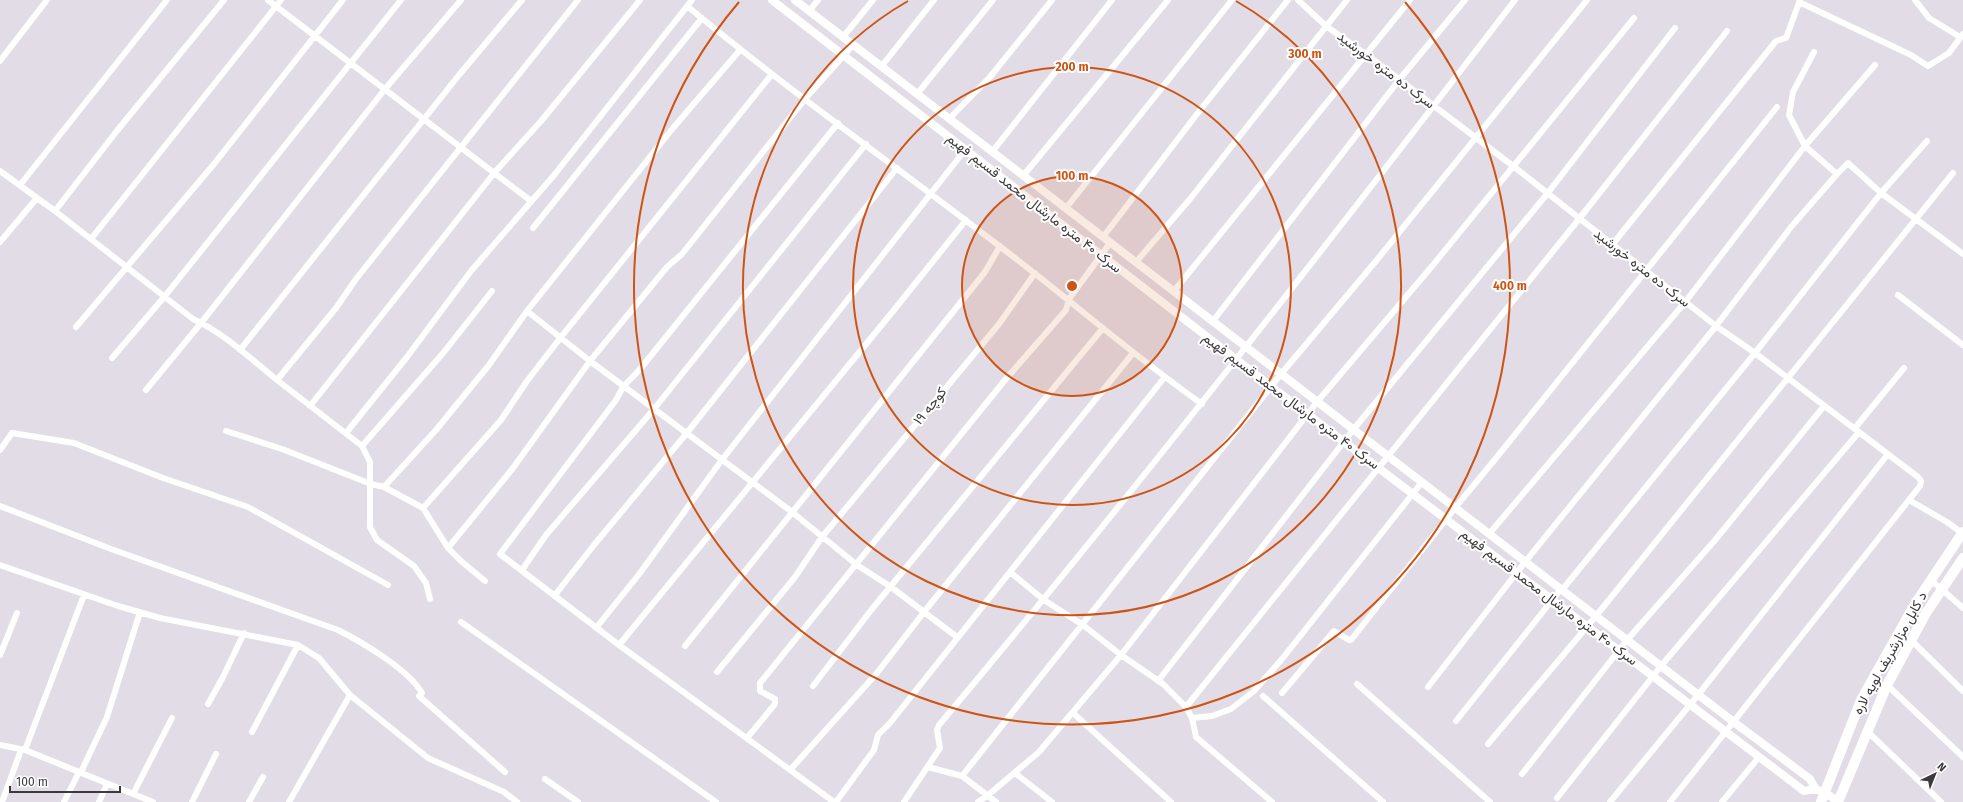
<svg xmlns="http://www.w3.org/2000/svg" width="1963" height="802" viewBox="0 0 1963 802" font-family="'Fira Sans',Vazirmatn,sans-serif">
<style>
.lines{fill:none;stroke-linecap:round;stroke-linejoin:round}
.minor{stroke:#fff;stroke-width:6}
.tertiary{stroke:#fff;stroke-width:8}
.trunk{stroke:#fff;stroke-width:10}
.ring{fill:none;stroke:#ce5414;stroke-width:2}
.labels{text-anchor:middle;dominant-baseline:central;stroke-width:4;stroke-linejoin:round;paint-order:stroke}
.street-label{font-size:14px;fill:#3d3a3e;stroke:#fff}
.centre{fill:#ce5414;stroke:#fff;stroke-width:2}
.ring-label{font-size:12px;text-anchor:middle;font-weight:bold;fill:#ce5414;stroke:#fff;stroke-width:4;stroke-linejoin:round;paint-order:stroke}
</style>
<rect width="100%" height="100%" fill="#e2dce6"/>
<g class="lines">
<path class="minor" d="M268,0l263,201
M1298,0l28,26 41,29 146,111 203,160 39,27 163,124 3,4 -1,5 -250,316
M1915,0l14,18 31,19
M1799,2l112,53 17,11 21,-13 14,-19
M687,6c100,83 207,159 311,239 69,52 133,109 204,159
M809,11l9,-11
M843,37l30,-37
M1814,52l-21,40 -4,23 16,31 32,28 11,-11 33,30 82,61
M0,61l47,-61
M881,67l53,-67
M917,94l76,-94
M949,119l41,-42 62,-77
M992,152l120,-152
M0,171l55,40 138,108c31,14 58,40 84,61l59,-72 20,-29 222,-279
M1023,176l145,-176
M20,185l147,-185
M1066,208l166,-208
M55,211l61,-79 108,-132
M533,228l169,-210
M1103,237l94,-123 91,-114
M91,239l190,-239
M0,242l37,-44
M1612,245l164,-204 10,-3 14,-38
M1136,262l54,-63 157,-199
M1174,291l236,-291
M1898,295l65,50
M527,311l63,50 202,151 65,53 34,22 66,50
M1213,321l186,-241 66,-80
M76,327l138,-163 129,-164
M240,350l219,-275 63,-75
M112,358l53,-62 236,-296
M277,380l85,66 8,16v65l7,13 37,26 12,17 4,16
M146,390l55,-67 184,-234 76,-89
M310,406l185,-234 47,-52 98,-120
M1855,428l49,-60
M226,431l56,18 89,35 13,3 39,21 25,40 13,13 24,20
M346,433l61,-76 64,-86 84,-97 137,-174
M362,446l82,-94 48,-61
M0,450l12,-17 62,10 89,35 85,29 140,78
M384,487l52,-57 53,-65 38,-54 146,-183 67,-78
M1909,500l38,22 15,11
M0,506l111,43 227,81c24,12 71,40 84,63l-3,3 86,76
M423,508l78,-88 26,-39 34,-44 211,-263
M1489,534l197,-233 119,-155 70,-81
M448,548l65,-80 77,-107 77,-94 15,-13 123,-155 48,-54
M0,565l118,41 42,12 138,27 21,13 31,37 78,63 76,34 13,10
M522,570l24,-35 108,-126 212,-265
M1010,572l34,28 39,25 38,30 42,29 23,23 6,11 4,19 76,65
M1931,580l32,28
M1562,590l193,-237 126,-160 46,-52
M555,595l39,-50 92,-111 211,-266
M461,622l255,180
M596,628l44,-55 81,-112 244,-311
M1912,641l51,50
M619,645l275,-335 72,-90
M685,646l300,-374 15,-26
M0,655l17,-42
M717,672l78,-95 27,-40 177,-213 36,-51
M1158,681l195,-251 194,-236 128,-166
M1357,684l133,118
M1887,685l76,72
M813,686l59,-77 231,-281
M1428,687l97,-125 191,-236 75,-99 46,-53
M1282,693l52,-62 15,9h2l104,-132 46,-56 276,-345
M1263,696l120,106
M208,704l15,-27 21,-44
M1186,707l393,-488 148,-188
M1073,713l98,89
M1192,718l20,-2 19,-7 23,-18 28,-32 140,-177
M1456,721l105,-132
M1867,731l74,71
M252,732l46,-87
M747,738l28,-34v-5l-15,-8v-8l245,-303 61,-70 3,-11 41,-56
M1488,744l108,-128 357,-443
M0,745l25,5 128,52
M25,750l59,-155
M928,767l34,9 34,26
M790,770l87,-97 47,-61 209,-259
M81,772l26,-55 33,-105
M1015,773l37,29
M1522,774l105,-134 89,-101 108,-133
M962,776l319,-402 95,-113 211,-261
M545,779l33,23
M133,794l39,-76
M1557,798l104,-132 198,-234
M2,802l19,-52
M64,802l15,-30
M99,802l8,-18
M192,802l24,-48
M249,802l14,-25
M289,802l61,-107
M834,802l-215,-157 -119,-91 116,-154 7,-13 18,-19 197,-245
M836,802l38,-52 4,-15 12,-12 274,-345
M904,802l36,-54 -3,-18 2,-5c199,-237 388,-480 576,-725
M978,802l9,-6 52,-44 82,-97 196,-253 116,-137 201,-247
M1610,802l88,-107 190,-241
M1722,802l37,-45"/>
<path class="tertiary" d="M772,0l509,394 523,397c16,-4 21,1 34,11
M795,0l940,723 75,56 5,9"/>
<path class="trunk" d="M1821,802l40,-102 54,-96 48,-72
M1838,802l49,-117 39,-72 37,-55"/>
</g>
<circle cx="1072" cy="286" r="110" fill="#ce5414" fill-opacity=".12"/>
<g class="ring">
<circle cx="1072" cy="286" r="110"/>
<circle cx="1072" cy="286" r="219"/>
<path d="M1236 1A329 329 0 1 1 908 1"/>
<path d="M1405 2A438 438 0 1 1 739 2"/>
</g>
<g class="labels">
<g class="street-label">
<text transform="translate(1386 70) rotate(37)">سرک ده متره خورشید</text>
<text transform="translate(1034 203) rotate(38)">سرک ۴۰ متره مارشال محمد قسیم فهیم</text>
<text transform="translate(1642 268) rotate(38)">سرک ده متره خورشید</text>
<text transform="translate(1291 401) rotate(37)">سرک ۴۰ متره مارشال محمد قسیم فهیم</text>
<text transform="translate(930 406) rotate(-51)">کوچه ۱۹</text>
<text transform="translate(1549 597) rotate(37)">سرک ۴۰ متره مارشال محمد قسیم فهیم</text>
<text transform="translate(1890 653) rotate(-61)">د کابل مزارشریف لویه لاره</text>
</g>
</g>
<circle cx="1072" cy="286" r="6" class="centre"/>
<g class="ring-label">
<text x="1305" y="58">300 m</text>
<text x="1072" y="71">200 m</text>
<text x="1072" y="180">100 m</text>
<text x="1510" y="290">400 m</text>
</g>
<g transform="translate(1935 774) rotate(43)" stroke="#ffffff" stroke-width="3" paint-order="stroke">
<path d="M0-3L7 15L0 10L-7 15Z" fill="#3d3a3e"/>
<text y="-6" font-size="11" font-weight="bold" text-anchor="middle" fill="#3d3a3e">N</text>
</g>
<path d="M10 786v6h110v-6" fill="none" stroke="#3d3a3e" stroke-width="2"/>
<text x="16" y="786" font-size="12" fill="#3d3a3e" stroke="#ffffff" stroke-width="3" paint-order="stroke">100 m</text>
</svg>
